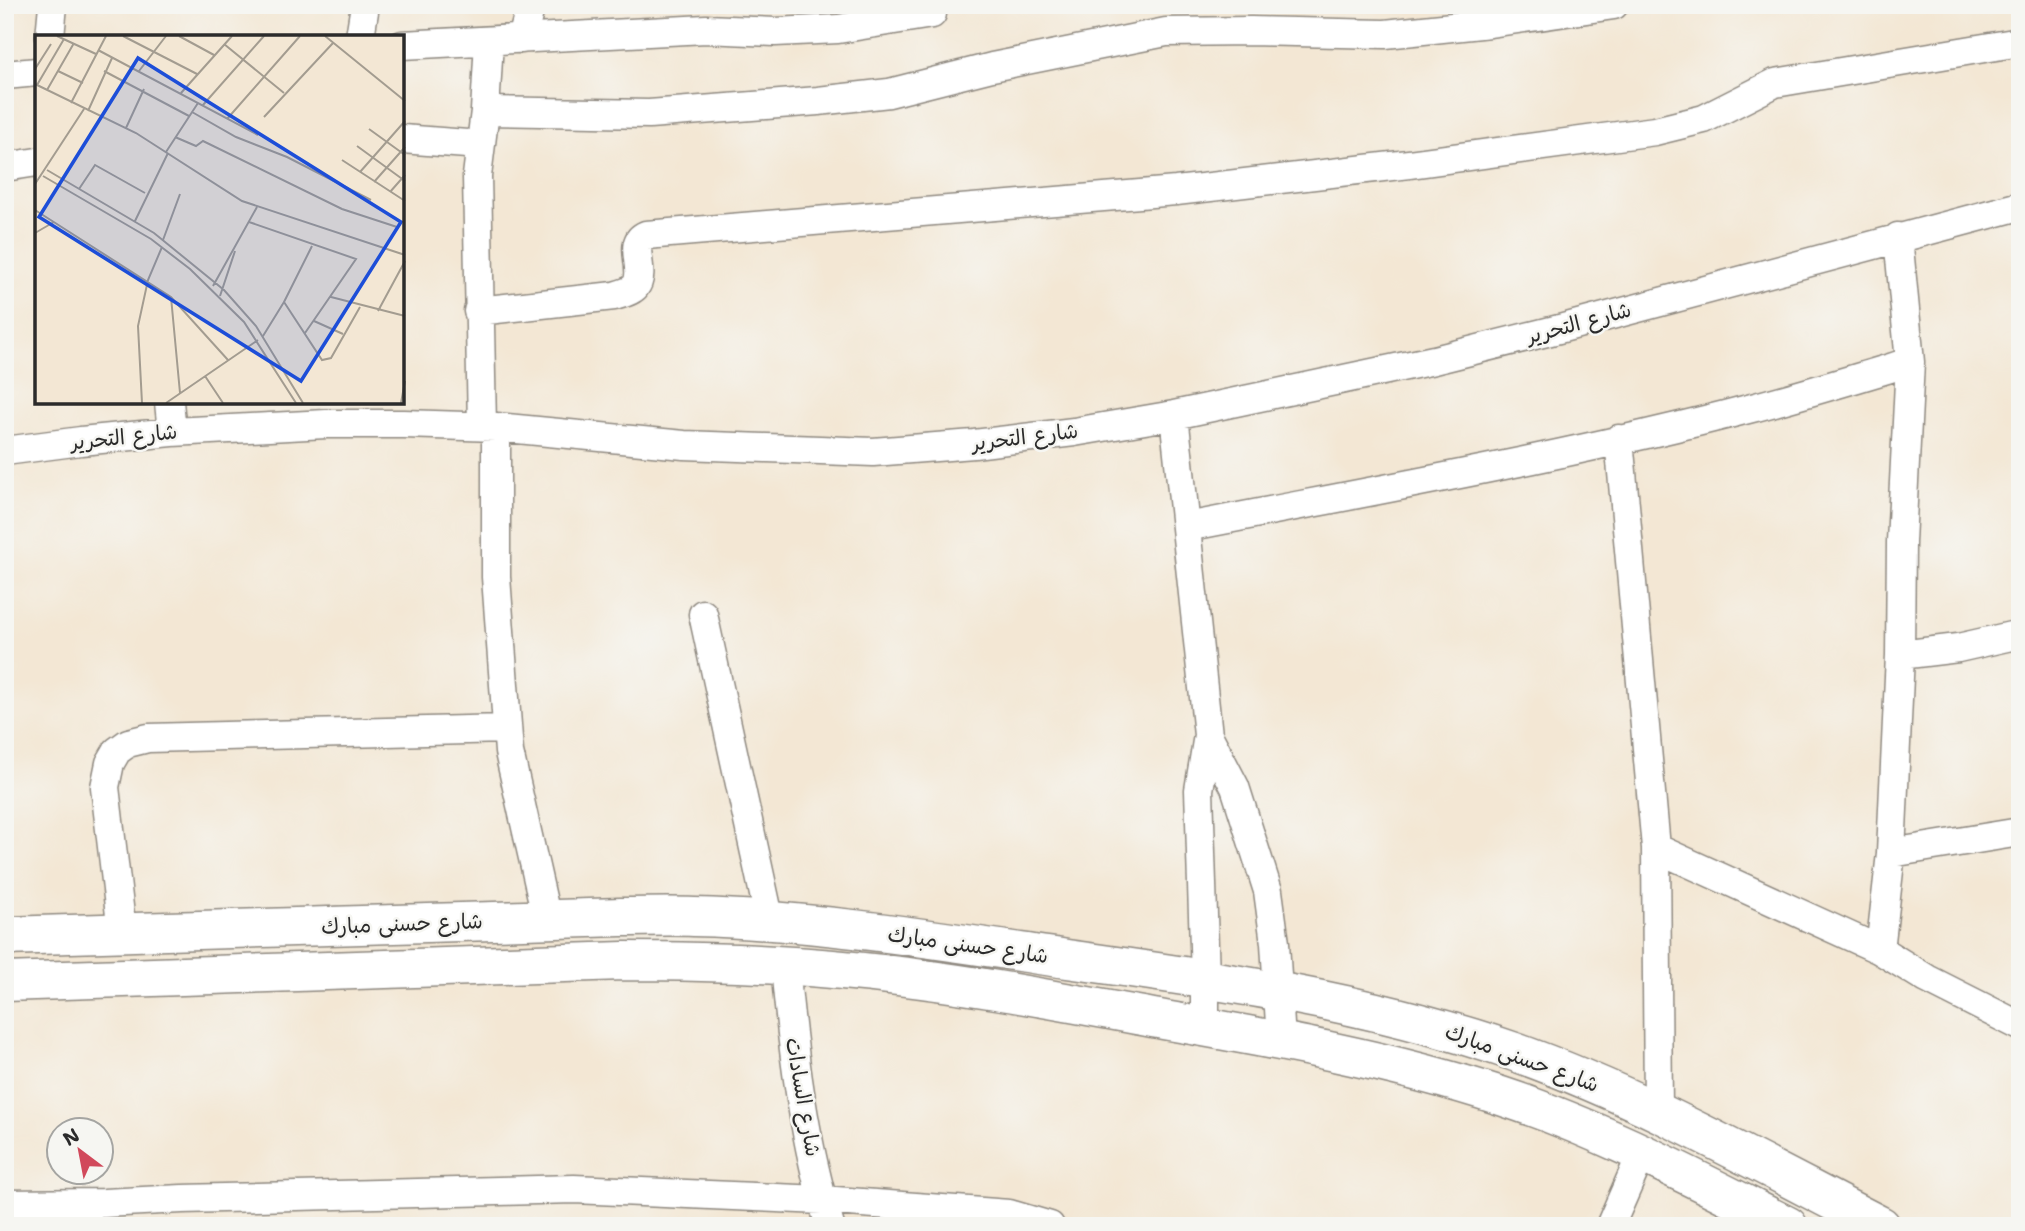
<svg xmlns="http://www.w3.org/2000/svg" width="2025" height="1231" viewBox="0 0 2025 1231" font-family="'Shantell Sans','Playpen Sans Arabic',sans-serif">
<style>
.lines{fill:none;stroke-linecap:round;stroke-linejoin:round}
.minor-casing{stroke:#8f8980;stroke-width:31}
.secondary-casing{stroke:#8f8980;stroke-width:41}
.minor{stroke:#fff;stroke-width:28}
.secondary{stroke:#fff;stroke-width:38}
.labels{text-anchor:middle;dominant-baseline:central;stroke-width:5;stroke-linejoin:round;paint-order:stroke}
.street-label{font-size:21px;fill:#2b2b2b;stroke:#f6f6f2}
.inset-road{fill:none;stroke:#a39c90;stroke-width:2}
.view{fill:#1d4ed8;fill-opacity:0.15;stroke:#1d4ed8;stroke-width:3.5}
.inset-edge{fill:none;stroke:#2b2b2b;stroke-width:3.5}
</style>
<rect width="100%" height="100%" fill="#f6f6f2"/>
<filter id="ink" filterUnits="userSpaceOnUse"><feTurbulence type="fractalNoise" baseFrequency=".0143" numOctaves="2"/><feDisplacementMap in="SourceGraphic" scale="14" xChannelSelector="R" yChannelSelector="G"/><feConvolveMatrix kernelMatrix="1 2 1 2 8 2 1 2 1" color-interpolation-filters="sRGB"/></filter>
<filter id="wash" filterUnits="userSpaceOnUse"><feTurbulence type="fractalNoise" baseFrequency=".00686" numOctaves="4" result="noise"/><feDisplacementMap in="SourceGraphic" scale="28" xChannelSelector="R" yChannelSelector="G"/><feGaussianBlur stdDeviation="1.57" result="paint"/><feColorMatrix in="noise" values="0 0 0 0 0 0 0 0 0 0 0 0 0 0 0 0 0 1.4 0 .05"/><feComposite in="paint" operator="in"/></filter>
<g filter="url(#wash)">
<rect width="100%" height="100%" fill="#f3e7d4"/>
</g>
<g filter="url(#ink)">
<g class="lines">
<defs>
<path id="minor" d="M50,37l3,-32
M360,37l5,-32
M522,39l9,-34
M402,45l304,-16 69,3 63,-3 94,-15
M5,75l32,-3
M485,111l164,3 169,-13 71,-8 103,-26 174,-35 85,-1 134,3 105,-11 124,-18
M402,139l78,6
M5,167l32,-5
M1898,237l12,125
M478,311l136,-15c7,-2 16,-4 21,-9 13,-16 -9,-44 11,-52l530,-44 233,-27 246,-33 49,-12 71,-36 245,-41
M169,402l3,30
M1174,415l34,320 -9,55 6,188v49
M482,426l-5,-250 8,-65 4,-70
M496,427v150l13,175 38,168
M1619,439l37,409 224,102 47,29 93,47
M5,451l76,-10 91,-9 154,-8h78l92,3 188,18 189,7 101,-8 100,-12 100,-17 260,-55 129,-32 457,-122
M1187,527c189,-37 379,-70 565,-119 53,-14 105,-30 158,-46l-9,180 -1,113 -9,198 -11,97
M703,614l67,308
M1900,655l58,-7 62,-14
M1208,735l27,52 33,104 7,52 6,98
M1656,848l2,264
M1891,853l129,-21
M122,932l-17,-145 5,-24 7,-12 11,-8 20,-5 359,-9
M785,966c8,88 19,176 45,260
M5,1204l99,-1 78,-4 392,-10 248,11 187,14 41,12
M1610,1226l32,-73"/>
<path id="secondary" d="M5,936l616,-19c25,0 49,-1 73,0 124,3 250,24 373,42 151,21 301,42 445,92 128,45 248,113 369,175
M5,982l618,-21c76,0 154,2 230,10 105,10 208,30 311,49 114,20 227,40 337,76 100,33 194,83 287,130"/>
</defs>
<use href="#minor" class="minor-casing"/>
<use href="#secondary" class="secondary-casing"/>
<use href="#minor" class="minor"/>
<use href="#secondary" class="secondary"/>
</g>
</g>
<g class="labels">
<g class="street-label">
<text transform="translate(1579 323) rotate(-15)">شارع التحرير</text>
<text transform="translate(124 437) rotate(-6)">شارع التحرير</text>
<text transform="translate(1025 437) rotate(-7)">شارع التحرير</text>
<text transform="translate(402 924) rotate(-2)">شارع حسنى مبارك</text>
<text transform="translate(968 945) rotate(8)">شارع حسنى مبارك</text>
<text transform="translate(1522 1058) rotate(20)">شارع حسنى مبارك</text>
<text transform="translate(803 1097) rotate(80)">شارع السادات</text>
</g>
</g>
<g transform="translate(35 35)">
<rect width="369" height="369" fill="#f3e7d4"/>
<path class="inset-road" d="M22,1l39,18M88,1l74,38M144,1l35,19M290,1l80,65M189,9l60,49M63,15l160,85M0,34l16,-25M23,36l25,12M69,36l85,45M104,36l27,-35M0,49l101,49 106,68 163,54M2,50l27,-46M12,55l27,-47M146,58l51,-57M36,68l35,-67M168,70l61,-69M53,76l24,-53M157,77l44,25 51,20 84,43M229,82l69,-74M192,84l73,-83M91,93l18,-39M334,94l36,26M140,102l21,9 7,-5 139,68 55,18M322,111l48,35M131,117l32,-49M307,125l63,41M12,135l107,63 70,57 32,36 47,77M325,137l45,-51M8,141l108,63 39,30 54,53 52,81M339,147l31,-35M0,149l49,-75M44,154l16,-24 50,28M355,157l15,-17M0,175l136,87 57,63M100,186l33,-68M214,187l107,37 -51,74M0,198l19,-11M128,205l17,-46M277,211l-28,56 38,58 9,-2 29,-51M178,251l44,-79M185,261l15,-45M136,262l9,96M296,262l74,19M343,276l27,-50M279,286l29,13M228,301l21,-34M170,341l18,27M107,368l-4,-77 10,-46 14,-33M131,368l92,-63M366,368l4,-22"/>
<path class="view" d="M103,23l263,164 -100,159 -262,-164z"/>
<rect width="369" height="369" class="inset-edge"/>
</g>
<rect width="2025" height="1231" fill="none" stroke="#f6f6f2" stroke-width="28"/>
<g transform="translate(80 1151) rotate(328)"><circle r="33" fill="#f6f6f2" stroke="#a5a5a2" stroke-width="2"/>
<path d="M0-5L12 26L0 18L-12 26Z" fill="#d1495b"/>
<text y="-10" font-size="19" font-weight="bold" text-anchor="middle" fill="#2b2b2b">N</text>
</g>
</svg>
